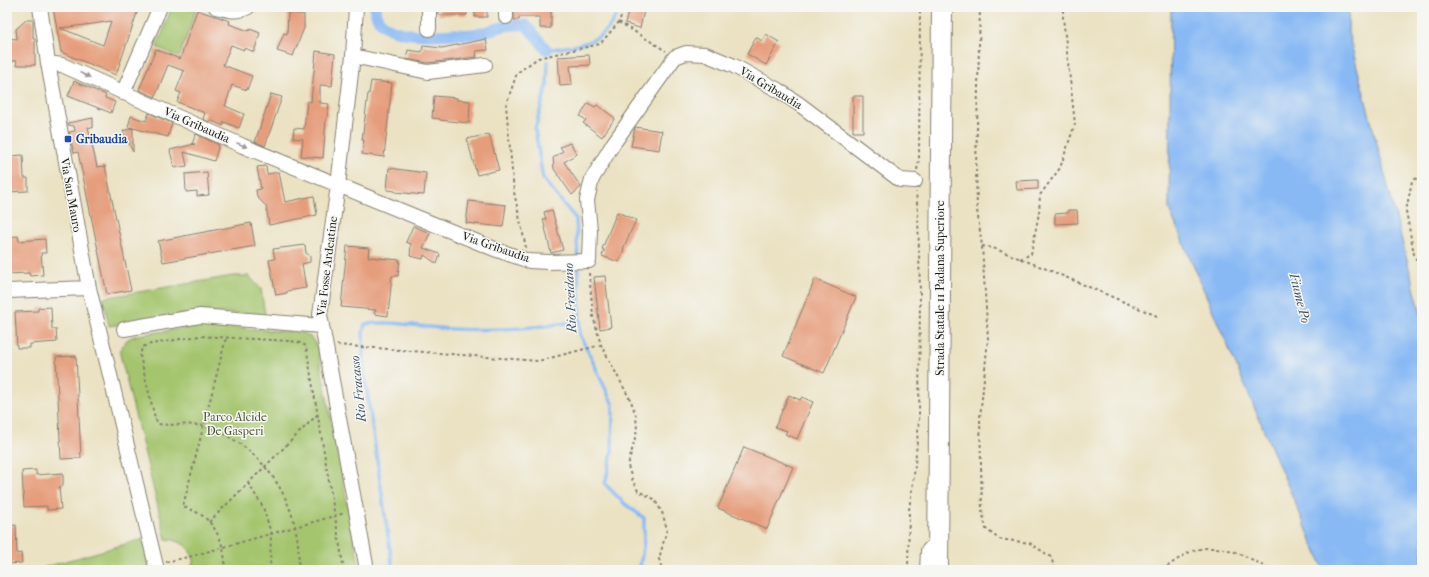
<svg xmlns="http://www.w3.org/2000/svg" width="1429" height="577" viewBox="0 0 1429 577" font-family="'IM FELL French Canon',serif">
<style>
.green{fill:#a4c56d;stroke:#607044}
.water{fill:#88b9f4;stroke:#526a88}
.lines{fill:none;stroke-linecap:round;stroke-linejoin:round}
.stream{stroke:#88b9f4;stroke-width:3.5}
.canal{stroke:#88b9f4;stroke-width:11}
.building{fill:#e69d7b;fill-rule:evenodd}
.minor-casing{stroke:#847f70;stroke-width:16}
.highway-casing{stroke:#847f70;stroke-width:22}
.path{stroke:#847f70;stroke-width:2;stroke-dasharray:3 3;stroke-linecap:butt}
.minor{stroke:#fff;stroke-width:14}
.highway{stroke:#fff;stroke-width:20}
.oneway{fill:#999}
.transit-dot{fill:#1a4fb4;stroke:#f6f6f2;stroke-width:1.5}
.labels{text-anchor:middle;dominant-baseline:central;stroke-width:3;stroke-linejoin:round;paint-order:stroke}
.street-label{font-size:12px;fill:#1c1c1c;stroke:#f6f6f2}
.transit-label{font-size:12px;font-weight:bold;fill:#164399;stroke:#f6f6f2;text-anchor:start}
.park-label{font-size:12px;fill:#4c5738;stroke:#f6f6f2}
.water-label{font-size:13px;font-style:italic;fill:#425368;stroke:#f6f6f2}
</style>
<rect width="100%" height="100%" fill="#f6f6f2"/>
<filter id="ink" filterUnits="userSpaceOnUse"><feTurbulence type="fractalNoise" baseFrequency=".025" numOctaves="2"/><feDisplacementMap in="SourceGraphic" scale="8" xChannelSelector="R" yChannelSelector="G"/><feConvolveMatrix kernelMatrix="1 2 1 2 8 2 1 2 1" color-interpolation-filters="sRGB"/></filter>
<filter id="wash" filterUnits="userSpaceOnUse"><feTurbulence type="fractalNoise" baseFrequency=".012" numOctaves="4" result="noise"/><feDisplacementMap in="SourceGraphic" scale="16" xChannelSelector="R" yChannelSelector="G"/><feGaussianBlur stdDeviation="0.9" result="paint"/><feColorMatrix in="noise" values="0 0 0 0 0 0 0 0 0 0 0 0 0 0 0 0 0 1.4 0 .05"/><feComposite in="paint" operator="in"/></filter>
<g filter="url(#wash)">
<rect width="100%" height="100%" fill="#ebe2c3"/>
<path class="green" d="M172,7h15l9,3 -17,47 -22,-10z
M233,276h16l12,13 4,26 -65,-3 -91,14 -6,-28z
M207,325l97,8 6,4 7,9 43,224h-170l4,-10c-5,-14 -13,-20 -28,-21l-46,-185c2,-12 7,-16 18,-19z
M143,539l7,31h-115z"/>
<path class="water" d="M1171,7h178l-1,25 74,286v252h-98l-155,-361z"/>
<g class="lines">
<path class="stream" d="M547,50c33,-6 61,-5 72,-43
M548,61l-1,24 -12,44 8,50 33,40 2,39
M578,264l2,70 33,71 -1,47 -7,32 20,20 19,14v23l-4,26 2,3
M393,570l-30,-206v-31l2,-9c29,-4 59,4 89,5 42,2 84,-1 126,-8"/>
<path class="canal" d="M375,7c0,34 59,28 81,27 5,0 11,1 16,0 20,-2 31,-11 54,-9l21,25"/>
</g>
<g id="blocks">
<path class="building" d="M53,7h86l-23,68 -55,-23zM111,21l-8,24 -43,-17 33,-4z
M438,7h28l1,8h-29z
M475,7h12v10h-12z
M514,7h37v21h-11v-11h-21v3h-5z
M633,7h12l-5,21 -11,-3v-1l-4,-1 4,-13 3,1z
M197,10l33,11 -1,3 20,7 1,-2 10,4 -6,19 -9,-4 -1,2 -13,-5 -8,20 29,11 -5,14 -15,-5 -7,21 19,8 -5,14 -15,-6 -1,4 -13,-6 -1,2 -6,-3 2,-6 -28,-11 4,-9 -5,-2 8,-20 -16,-6 -13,32 -16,-7 17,-41 24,10z
M288,13l16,1v14l-11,28 -16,-5 7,-18 3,1z
M26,20h7v19h2v26h-19l1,-4h-10v-23l10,1 -1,-10z
M766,34l13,8 -13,23 -19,-11 9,-17 6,4z
M486,39l2,11 -12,1 1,6 -49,6 -22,-4 2,-9 14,2 1,-6 19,2z
M316,51l19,3 -3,32 -12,-1v18l9,1 -2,14h-1l-3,40 -22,-2 2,-17 -10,-1 1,-10 10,1 3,-28 4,1z
M589,55l1,10 -20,1 2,19 -12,1 -2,-29z
M74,81l32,14 -1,3 10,4 -4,11 -43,-17z
M371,81l21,2 -8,74 -22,-3 2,-14h-2l6,-46h1z
M271,94l11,3 -17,49 -10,-4z
M434,96l23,2v2l13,1 -1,22 -29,-3v-1l-8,-1z
M853,96h10v36h-10z
M588,103l7,4 2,-2 18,13 -13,19 -19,-14 3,-3 -6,-4z
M149,113l23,10 -4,14 -35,-9v24l-10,-21 10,-3 -5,-1 3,-11 15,5z
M93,118v10l-5,-1 9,40 8,-1 26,124 -24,4 -29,-142 -4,1 -4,-16 -1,-5 6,-1 -1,-5 -6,-1v-2z
M635,127l27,4 -3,19 -28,-4z
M196,134l23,11 -5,16 -30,-9 3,14 -13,2 -4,-18 25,-6h-3z
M489,134l10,36 -22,5 -10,-36z
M570,143l7,11 -13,8 17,25 -9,8 -18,-26 -1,-11 10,-7 -3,-4z
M23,155l1,23h4v13l-21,1v-32h2v-4z
M266,166l1,8 12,-2 6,30 29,-6 3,19 -48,10 -3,-19 -9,-9 -1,-7 5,-1 -4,-22z
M389,168l37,5 -2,22 -29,-3v-1l-8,-1z
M207,172l2,23 -12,1v-5l-11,1 -1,-18z
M1038,180v9l-21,1 -1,-9z
M469,201l37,4 -3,22 -37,-4z
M552,210l11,40 -12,3 -8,-34h3l-2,-7z
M1068,210h9l1,13 -23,1v-10l13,-1z
M617,212l19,8 -13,29h1l-5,13 -17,-6 2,-6 -2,-1z
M251,223l4,23 -92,16 -5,-21z
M413,226l17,7 -7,15 17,6 -3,10 -13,-9 -1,4 -13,-3 1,-12 -5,-2z
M18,236l1,5 26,-2 1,14h-5l2,22 -13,1 -1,-3 -22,1v-37z
M305,245l1,8 4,3v6l-8,2 4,24 -19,3v2l-11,2 -7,-35 6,-1 -2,-10z
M347,246l22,2 -1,9 32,3 -2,16h-6l-4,40 -14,-2 2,-4 -35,-3z
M605,276l6,51 -11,2 -6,-52z
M815,279l41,18 -32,76 -41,-17z
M51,307l1,22h4l1,13 -27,2v4h-13l-2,-36 23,-1v-3z
M76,356l5,102 -20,1 -5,-102z
M789,395l11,5 2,-3 11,5 -16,37 -12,-5 2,-3 -12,-4z
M744,447l49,20 -26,62 -49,-21z
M36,470v5l27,-2v13l-4,1 2,22 -14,1v-4l-23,1 -2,-36z
M16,525l1,29 4,-1 1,10 -15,1v-38z"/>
</g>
</g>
<g filter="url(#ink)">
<use href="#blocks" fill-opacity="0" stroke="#847f70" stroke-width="1"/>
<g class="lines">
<defs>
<path id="minor" d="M40,7l8,56 41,225 68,282
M216,7c11,3 21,6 32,0
M356,7l-3,49 -15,129 -18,130 47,255
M429,7v22
M506,17v-10
M353,56l75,16 57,-7
M48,63l14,2 181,81 254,104 32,11 19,1 41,-1 1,-31 -3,-30 5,-21 21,-35 62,-87 11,-4 19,1 29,12 44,24 21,14 101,76 15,1
M123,93l37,-86
M7,291l82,-3
M124,329l76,-13 121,10
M927,570l1,-19 10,-10"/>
<path id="highway" d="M938,570l4,-563"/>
</defs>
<use href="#minor" class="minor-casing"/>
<use href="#highway" class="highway-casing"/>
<path class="path" d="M980,7l-4,160 1,43 5,36 6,93 -8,79 2,92 4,19 13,10 31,4 21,14 4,13
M619,22l47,29
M917,170l2,-11 1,-152
M1422,175l-10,6 -6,30 8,43 8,21
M982,246l11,2 56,22 108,46
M526,248l-12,-56 -8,-87 11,-32 21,-15 62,-14 19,-22 5,-15
M1020,259l11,-5 8,-41 1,-18 20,-27 15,-44 -12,-107v-10
M589,273l4,43 8,29 17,32 13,24 5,15 1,14 -9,36 4,13 6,12 16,8 8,13 5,17 -8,30 3,11
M337,345l201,16 63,-16
M248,483l15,24 8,26 -1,37
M209,522l108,-107
M166,562l26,-6 153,-43
M134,570l10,-3
M225,570c1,-21 -7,-44 -25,-56 -5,-3 -12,-5 -17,-8l43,-168
M298,570c5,-52 -21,-103 -64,-130 -9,-6 -19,-12 -31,-14 -15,-3 -30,0 -45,-2l-3,-6 -15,-62 2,-8 4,-3 53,-9 91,5 11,2 5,3 38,224
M908,570l1,-60 5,-35 5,-54 1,-129 -2,-79 -2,-21
M1162,570c9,-6 17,-12 26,-17 27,-13 59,1 81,17"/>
<use href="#minor" class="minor"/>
<use href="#highway" class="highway"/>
</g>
<defs><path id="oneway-solid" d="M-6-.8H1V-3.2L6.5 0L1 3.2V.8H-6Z"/></defs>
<g class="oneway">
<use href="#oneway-solid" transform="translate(85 75) rotate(24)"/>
<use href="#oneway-solid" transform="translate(242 145) rotate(23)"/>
</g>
</g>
<rect class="transit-dot" x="64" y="135" width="8" height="8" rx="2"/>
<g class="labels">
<g class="street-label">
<text transform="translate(771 88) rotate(31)">Via Gribaudia</text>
<text transform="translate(197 125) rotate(24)">Via Gribaudia</text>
<text transform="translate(71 195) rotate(80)">Via San Mauro</text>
<text transform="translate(496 247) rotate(19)">Via Gribaudia</text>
<text transform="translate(327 266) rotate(-83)">Via Fosse Ardeatine</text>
<text transform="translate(940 288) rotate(-90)">Strada Statale 11 Padana Superiore</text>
</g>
<g class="transit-label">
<text x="76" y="139">Gribaudia</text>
</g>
<g class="park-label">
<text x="235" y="417">Parco Alcide<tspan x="235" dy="14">De Gasperi</tspan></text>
</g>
<g class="water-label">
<text transform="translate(570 298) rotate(-93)">Rio Freidano</text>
<text transform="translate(1300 298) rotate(76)">Fiume Po</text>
<text transform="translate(358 389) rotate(-96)">Rio Fracasso</text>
</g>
</g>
<rect width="1429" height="577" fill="none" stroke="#f6f6f2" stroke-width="24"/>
</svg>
